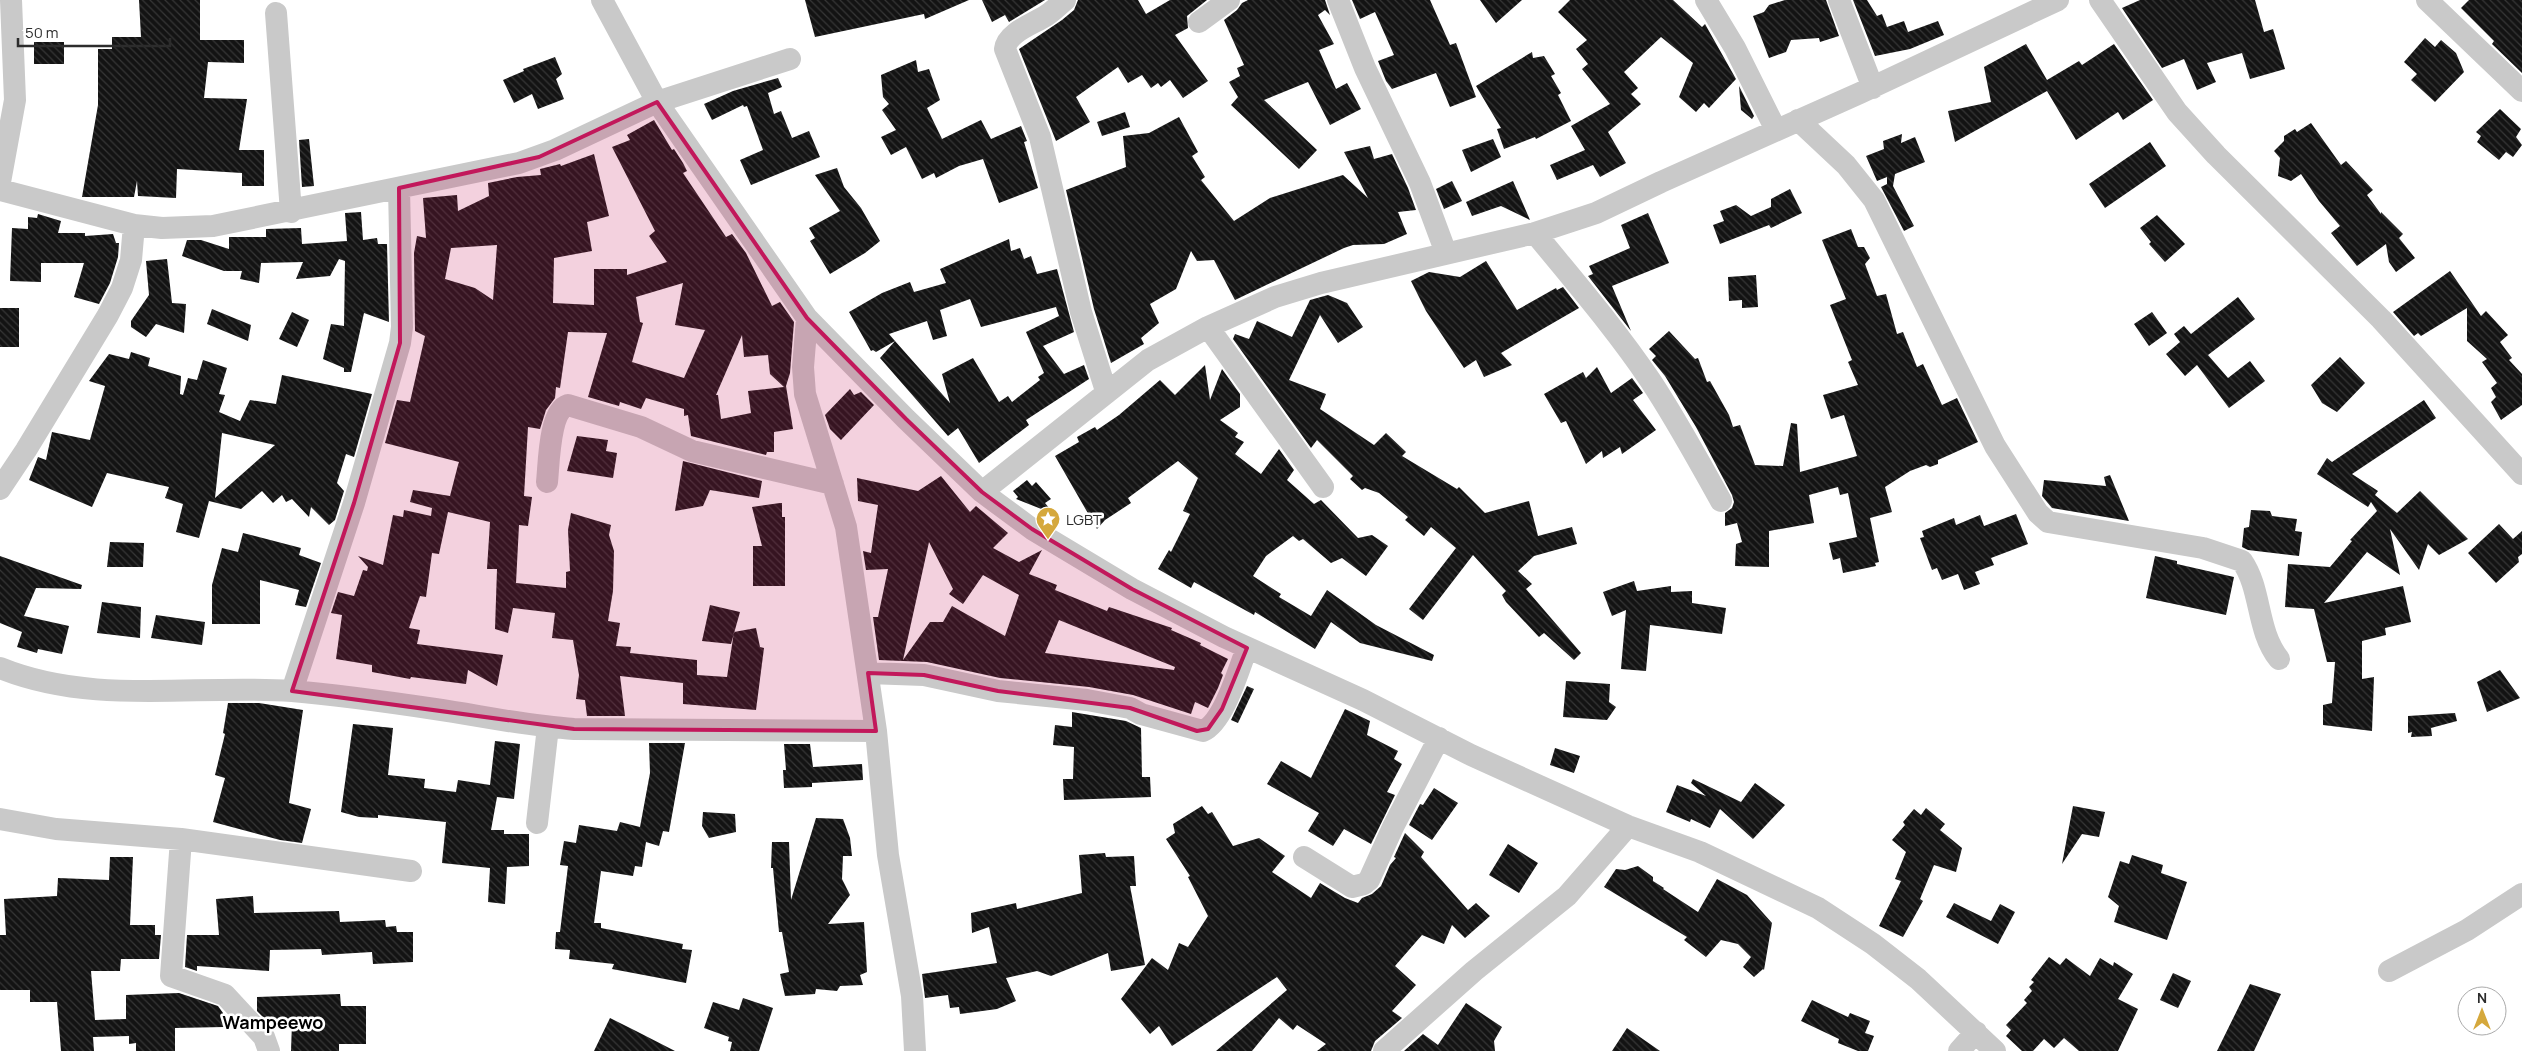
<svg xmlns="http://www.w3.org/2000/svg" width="2522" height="1051" viewBox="0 0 2522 1051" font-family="Manrope,sans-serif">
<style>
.building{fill:url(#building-back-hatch);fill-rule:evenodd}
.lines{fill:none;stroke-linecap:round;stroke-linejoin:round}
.minor{stroke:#c9c9c9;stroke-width:22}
.marked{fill:#c2185b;fill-opacity:0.2;stroke:#c2185b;stroke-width:4;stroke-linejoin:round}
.labels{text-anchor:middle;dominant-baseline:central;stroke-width:5;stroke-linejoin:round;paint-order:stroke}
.poi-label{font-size:15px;fill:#2c2c2c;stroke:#fff;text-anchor:start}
.quarter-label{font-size:18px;font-weight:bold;fill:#000;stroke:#fff}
</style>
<defs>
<pattern id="building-back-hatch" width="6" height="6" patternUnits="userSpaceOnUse" patternTransform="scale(1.25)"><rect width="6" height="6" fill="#131313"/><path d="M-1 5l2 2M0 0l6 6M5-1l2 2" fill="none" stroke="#363636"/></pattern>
</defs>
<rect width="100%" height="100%" fill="#fff"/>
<path class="building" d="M139,0h61v40h44v23l-36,-1 -4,36 43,1 -8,51h25v36h-22v-13l-65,-4 -1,29 -38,-2 -1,-15 -3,16h-52l16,-92v-56h14v-12h29z
M805,0h164l-44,19 -1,-5 -109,23z
M982,0h63l-36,22 -4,-7 -13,7z
M1078,0h60l8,14 24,-14h37l-20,16 1,12 -13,7 33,46 -25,17 -13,-18 -9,7 -3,-4 -7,5 -9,-13 -14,8 -10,-16 -42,30 14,25 -34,19 -37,-92 43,-29 12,-10z
M1248,0h77l5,15 -5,-5 -7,5 16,29 -15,6 17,39 11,-6 14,26 -31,16 -22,-43 -44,18 53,50 -18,19 -68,-64 7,-8 -9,-15 11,-6 -3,-8 7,-3 -20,-45 13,-10 5,-7z
M1352,0h78l20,45 6,-2 20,54 -26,10 -14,-34 -44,16 -6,-8 -8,-20 16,-6 -19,-43 -15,7z
M1480,0h42l-26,23z
M1570,0h103l29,27 3,-3 31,55 -27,29 -5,-5 -8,9 -17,-15 14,-34 -32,-26 -37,35 14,16 -7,6 10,10 -33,28 18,31 -26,14 -7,-12 -36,15 -7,-15 35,-15 -14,-24 39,-22 -28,-35 6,-5 -12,-15 11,-9 -29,-28z
M1785,0h41l13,36 -19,6 -1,-4 -28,2 -5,12 -17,6 -16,-42 11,-4 5,-7z
M1853,0h14l10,16 5,-2 5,13 17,-6 4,11 30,-11 6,14 -34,14 -35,7z
M2140,0h115l9,32 9,-3 12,40 -35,10 -8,-26 -35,10 9,19 -19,8 -13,-31 -22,9 -40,-60z
M2469,0h53v73l-30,-29 2,-3 -33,-33z
M2425,38l10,9 6,-7 15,13 8,19 -29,30 -24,-22 6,-6 -13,-12z
M34,42h30v22h-30z
M2026,44l21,36 32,-19 3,4 32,-21 39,56 -30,20 -5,-8 -42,28 -29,-49 -92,51 -7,-31 43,-9 -7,-35z
M1532,52l1,6 11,-2 11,18 -4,2 10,17 -3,2 13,26 -35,18 -1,-2 -31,12 -7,-20 4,-1 -25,-42z
M555,57l7,17 -6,5 8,20 -26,10 -6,-15 -18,9 -11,-23 21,-9 -1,-2z
M916,60l2,12 11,-3 11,31 -13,8 15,31 39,-19 10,19 30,-13 6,15 -3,1 14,46 -39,15 -16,-44 -24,7 -23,12 -2,-5 -12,6 -16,-32 -15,8 -10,-18 15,-7 -14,-20 7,-6 -6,-7 -2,-22z
M778,78l4,9 -14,6 6,21 7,-3 11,27 17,-7 11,26 -69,28 -11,-25 23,-10 -16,-44 -3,1 -1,-2 -31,15 -8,-16 29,-13z
M1739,86l15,30 -2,3 -11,-9z
M2500,109l21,20 -5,8 6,8 -9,12 -7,-5 -7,8 -22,-18 4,-6 -5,-4z
M1125,112l5,15 -28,9 -5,-14z
M1179,117l19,35 -6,4 13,21 -4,3 33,41 36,-23 73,-23 25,23 -24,-46 26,-6 4,13 18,-5 16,34 8,22 -18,2 9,22 -23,10 -31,1 -9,3 -109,52 -21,-40 -17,1 -6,-10 -15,38 -26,15 9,19 -18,15 3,6 -33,19 -17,-54 -28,-119 60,-23 -3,-31 26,-3z
M654,120l18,30 2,-1 9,14 4,8 -4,2 43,64 6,-3 14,19 26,53 8,-4 14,20 -4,51 -4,13 7,43 -19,3v20h-7l-1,3 -75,-19 -3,-21 -4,1v-7l-38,-11 -5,11 -21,-7 -1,4 -31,-9 19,-64 -39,-1 -8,56 -4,-1 -1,11 -9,12 -6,19 -12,-2 -4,69 8,1 -4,29 -9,-1 -3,58 50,5v-16l4,-1 -2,-41 3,-17 40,12 -2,10 5,16 -1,40 -5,30 12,2 -4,23 15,1 -1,6 67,7v15l30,2 7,-45 22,-4 4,19 4,1 -8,62 -73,-6v-21l-63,-7 5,40h-38l-2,-16 -9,-1 3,-24 -6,-35 -21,-2 3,-25 -42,-5 -5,25 -13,-4 2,-60h-10l3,-47 -42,-10 -9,42 -7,-1 -6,44 -6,-1 -11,32 11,2 -3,14 86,11 -6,31 -29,-16 -2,14 -55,-7 -1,2 -38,-7v-7l-36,-6 6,-44 -11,-2 7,-21 16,4 9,-26 4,1 1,-4 -10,-11 25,9 10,-50 10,2 1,-7 27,6 1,-8 -22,-6 3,-12 37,6 8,-31 1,-3 -74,-19 12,-43 13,2 15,-66 -10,-5 -1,-78 3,-17 9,2 -3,-40 34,-3 1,16 31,-15 -1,-13 29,-6 24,-2 -1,-6 20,-5 1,2 33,-12 15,62 -22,6 5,29 -38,7 -1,45 41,2v-36h33v6l40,-13 -18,-26 6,-5 -43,-84 18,-7 -3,-5zM497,245l-4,55 -18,-12 -30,-9 6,-31zM683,283l-8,42 30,5 -21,48 -52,-16 11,-39 -3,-1 -4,-25zM742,335l2,22 24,-2 2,19 14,13 -36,4 3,22 -30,6 -3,-24h-2z
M2311,123l30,42 5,-4 27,29 -6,5 14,19v-2l22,22 -4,4 16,20 -19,14 -7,-10 -3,-18 -29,22 -26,-33 9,-7 -21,-25 -18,-27 -10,7 -13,-5 2,-18 -6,-7 10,-10v-5l11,-7 2,3z
M1902,134l-1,9 14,-6 10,25 -30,12 -2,12 21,40 -10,5 -23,-44 6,-3v-7l-10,4 -11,-25 18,-7 -1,-8z
M309,139l5,47 -12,1 -3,-47z
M1493,139l8,18 -30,15 -9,-22z
M2150,142l16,24 -61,42 -16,-24z
M837,168l7,19 17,21 19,33 -15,12 -35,21 -20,-33 5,-3 -6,-10 31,-17 -25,-36z
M1452,181l10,20 -18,8 -8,-20z
M1513,181l17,39 -29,-14 -29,10 -6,-14z
M1790,189l12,24 -31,15 -2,-3 -49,19 -7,-19 11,-4 -4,-10 16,-6 15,11 20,-9v-8z
M361,212l2,28 14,-2 1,6h9l2,78 -25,-9 -13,59h-7v-4l-21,-9 8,-35 13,2 1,-65 -6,-2 -9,17 -34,3 7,-17 -42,1 -2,20 -19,-4 2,-8h-18l-42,-15 5,-16h14l28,9v-12h37v-8l35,-1 1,16 45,-3 -2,-28z
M1648,213l21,50 -57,23 19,45 -43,-55 5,-2 -4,-8 41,-18 -9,-23z
M38,214l23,7 -3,12h27v3l28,-2 3,9h3l-1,14 -8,26 -11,21 -25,-7 10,-34h-43v19l-31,-1 2,-53 16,1v-12l9,1z
M2157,215l28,29 -20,18 -16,-18 2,-2 -11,-14z
M1851,229l7,18h6l6,11 -5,6 12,32 9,-2 11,40 6,-2 14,35 6,-3 19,41 15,-7 21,44 -40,18v4l-8,3 -4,-2 -16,6 -25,16 7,25 -22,6 9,44 -4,1 1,3 -33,7 -3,-15 -7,2 -4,-17 28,-6 -9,-44 -8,2 -2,-8 -29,8 5,28 -45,8v36l-34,-1 1,-22 6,-2 -5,-19 -12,3v-13l7,-5 2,-6 -2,-7 -36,-68 -31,-51 -13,-16 4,-4 -7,-7 20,-18 26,28 3,-1 9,24 3,-1 19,34 4,12 7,-2 15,40 28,1 8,-43 6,1 3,48 57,-16 -13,-41 -13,4 -8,-24 35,-10 -10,-23 4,-2 -22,-55 16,-6 -24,-59z
M1009,239l2,12 9,-3 4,11 7,-3 6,18 20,-5 17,63 -31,14 21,28 20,-9 5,14 -63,41 3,5 -50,38 -21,-35 -10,8 -68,-78 15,-17 55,62 -8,-29 31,-16 26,44 9,-6 4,6 28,-22 -2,-3 6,-4 -18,-41 33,-16 -3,-9 -75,20 -11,-28 -30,11 7,26 -14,4 -6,-19 -38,13 6,7 -19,11 -3,-2 -2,1 -22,-39 33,-19 28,-11 4,10 32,-9 -6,-14z
M167,259l5,44 14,1 -2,29 -28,-9 -10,13 -15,-10v-6l18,-26 -3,-34z
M1486,261l31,49 39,-22 1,2 6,-3 16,21 -78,45 11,12 -28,12 -8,-17 -12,8 -38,-57 -15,-30 18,-9 31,5z
M2450,271l31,45 5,-5 22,24 -8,7 12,16 -3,2 13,14v31l-21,15 -10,-18 5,-5 -5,-9 6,-5 -15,-21 5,-3 -20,-18v-33l-46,28 -3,-3 -4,3 -21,-24z
M1756,275l2,32 -16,1v-8l-13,1 -1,-24z
M1328,295l19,8 16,24 -25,16 -18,-28 -31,65 37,14 -6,15 54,36 12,-12 20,19 -4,4 55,33 2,-2 26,26 44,-12 9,35 34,-9 5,17 -43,12 -16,15 14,13 -6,5 55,64 -7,7 -30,-27 -5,4 -33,-35 -4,-7 4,-4 -33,-36 -50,65 -14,-11 47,-61 -25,-21 -7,9 -19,-16 3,-3 -29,-24 -14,-5 -3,2 -12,-11 3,-3 -36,-36 -6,8 -78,-109 2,-5 14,5 8,-18 35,16 18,-37z
M2238,297l17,22 -47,36 20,23 22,-17 15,20 -36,27 -32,-43 -12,11 -19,-22 14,-12 -6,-8 10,-8 7,8z
M0,308h19v39h-19z
M212,309l39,16 -3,16 -41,-17z
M292,312l17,8 -12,27 -18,-8z
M2152,312l15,21 -18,13 -15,-22z
M131,352l19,6 -2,8 33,10 -1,18 3,1 5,-17 9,2 6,-20 24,8 -8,26 6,1 -6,17 21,9 10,-21 26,4 6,-29 90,19 -18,63 -8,-3 -9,29 7,8 -9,29 -6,5 -18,-18 -2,10 -17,-18 -6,3 -4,-7 -9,8 -11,-12 -21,18 -32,-8 -10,37 -23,-6 7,-28 -18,-6 4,-11 -62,-14 -15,34 -63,-27 9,-23 8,3 6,-28 38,8 15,-54 -16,-5 20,-27 20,5zM222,433l53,12 -60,53z
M2340,357l25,26 -28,29 -15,-9 -11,-18z
M1205,365l5,35 12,-31 18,25v13l-20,13 18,13 -3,4 9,5 -9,12 26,20 18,-25 15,21 -7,10 27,24 7,-4 37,38 14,-3 16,11 -22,30 -24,-18 -11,5 -28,-24 -4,2 -6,-5 -27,20 -13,20 28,18 -2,3 32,19 16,-26 49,35 58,30 -2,6 -72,-18 -29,-21 -16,27 -60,-37 -1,3 -60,-33 -3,6 -33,-19 11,-19 2,2 19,-38 -7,-3 15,-33 -20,-17 -50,37 3,5 -26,17 -8,9 -42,-73 24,-14 -2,-5 18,-10 2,3 22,-15 41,-35 15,15z
M1597,367l14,26 21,-15 11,15 -10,7 23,30 -34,24 -2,-7 -17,11 -1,-7 -16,13 -20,-43 -5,2 -17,-29 39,-22 3,6z
M850,389l4,6 7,-3 13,13 -33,35 -11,-11 -5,-14z
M2424,400l12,18 -84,56 26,17 -3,4 22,18 23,-22 48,48 -29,16 -11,-11 -9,26 -29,-41 10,46 -33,-23 -43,51 79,-17 8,36 -26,6 1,7 -24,6v38l12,-2 -2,54 -49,-6v-20l9,-2 3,-41h-8l-13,-53 -29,-2 3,-43 42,3 22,-26 -2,-1 27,-29 -6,-9 -3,5 -51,-33 10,-16 5,4z
M577,436l31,4 -2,11 11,2 -4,25 -46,-7z
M683,461l79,20 -3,17 -49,-8 -7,16 -28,5z
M2110,475l19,46 -77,-13 -10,-12 2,-16 62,6 -2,-9z
M941,476l29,36 6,-6 32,27 -15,15 26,14 23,-12 -13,24 28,11 -2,5 52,21 2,-4 63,21 -1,2 30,13 -1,2 28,14 -7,14 2,2 -5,13 -10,20 -13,-6 -4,12 -58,-19 -44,-8 -89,-9 -73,-16 -48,-2 -6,-43h5l10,-48 -22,1 -3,-19 8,2 7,-48 -20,-4 -1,-23 61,13zM929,542l24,47 -4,5 14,10 20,-29 36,20 -14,41 -53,-30 -9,16h-13l-27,38zM1059,620l116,47 -1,3 -129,-17z
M1027,480l5,6 4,-4 15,17 -6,4 9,11 -38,-15 2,-2 -5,-6z
M780,503h2v14h3v69h-32v-40h9l-10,-39z
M2251,510l19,1 2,5 25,3 -2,12 7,1 -3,24 -51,-6 -6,-3 2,-19 5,-1z
M2016,514l12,30 -37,14 3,7 -19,7 5,12 -16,6 -6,-16 -16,6 -5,-12 -5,2 -12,-32 4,-1 -2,-6 32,-13 2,7 24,-10 4,11z
M2499,524l14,15 9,-8v23l-4,3 1,5 -23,21 -28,-30z
M243,533l58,15 -2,7 22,8 -15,44 -11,-2 4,-15 -39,-10v44h-48v-39l10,-37 16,4z
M110,542l34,1 -1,24h-36z
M0,556l82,29 -1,4 -45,-1 -12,28 45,10 -7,28 -24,-5 -1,4 -20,-6 5,-15 -22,-9z
M2155,556l22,5v3l57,13 -8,38 -80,-17z
M1634,581l3,10 34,-5v6l21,-1v12l34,5 -4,26 -72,-9 -4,46 -25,-2 5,-59 -14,6 -9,-24z
M102,602l39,5 -1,31 -43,-5z
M710,605l30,7 -9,32 -29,-3z
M156,615l49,7 -3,23 -51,-7z
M2500,670l20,28 -33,14 -10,-30z
M1566,681l44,3 -1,18 7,5 -9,13 -44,-3z
M1247,686l7,3 -16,34 -7,-3z
M228,703h31l44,7 -14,93 22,6 -9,34 -22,-3 -67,-18 12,-44 -10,-3 10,-41 -2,-1z
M1345,709l25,12 -3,14 31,16 -4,8 8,5 -15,28 8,3 -24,49 -27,-15 -11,17 -25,-15 11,-18 -52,-29 14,-23 30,17z
M1072,712l54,9 15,7 1,49h8l1,20 -87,3 -1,-21h10l1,-32 -21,-2 2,-20 17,2z
M2455,713l2,8 -26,7 1,8 -21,1 1,-5 -4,1v-17z
M353,724l40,4 -5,47 37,4 -1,9 32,4 2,-12 32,5 5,-44 25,3 -6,55 -17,-2 -6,33h13v4h25v32l-22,1 -2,37 -17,-2 2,-34 -48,-5 4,-41 -68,-7v3l-19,-1 -18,-5z
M649,743h36l-16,89 -6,-1 -4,15 -13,-4 -4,25 -7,-1 -2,10 -32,-5 -7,52h7v5l82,16 -1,5 10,1 -6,33 -74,-14 2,-5 -45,-5 1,-9 -15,-1 1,-17h4l8,-66 -8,-1 4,-24 12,2 3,-18 38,6 3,-9 20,5 10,-54z
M784,744h26l3,23 49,-3 1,16 -51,3v4l-28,1 -1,-18h3z
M1555,748l25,8 -6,17 -24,-8z
M1693,779l48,23 14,-19 30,22 -32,34 -33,-30 -10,19 -19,-9 -1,3 -24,-10 11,-27 29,11 -15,-13z
M1434,788l24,15 -26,37 -23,-15 11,-21 3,1z
M1202,806l6,8 4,-2 21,34 26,-8 26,18 -13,16 39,26 9,-15 25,15 13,5 4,-5 10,-4 9,-8 9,-21 6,-7 -2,-1 11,-24 19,19 -3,5 47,53 8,-7 14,13 -25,22 -13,-13 -8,19 -22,-9 -27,31 21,19 -24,26 10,7 -27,23 -4,10h-54l9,-7 -29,-19 -4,5 -14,-12 -27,33h-36l71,-61 -10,-13 -105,69 -13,-20 -9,8 -29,-35 31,-41 16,12 11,-27 9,4 20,-31 -20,-39 2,-1 -24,-37 9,-6 -2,-9z
M2073,806l32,6 -6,25 -17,-3 -20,30z
M1926,808l19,16 -5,6 22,18 -6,24 -22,-7 -14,34 3,2 -20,36 -24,-11 22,-45 -6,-2 11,-27 -14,-12 13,-15 -2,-3 11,-13 7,6z
M703,812l32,2 1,18 -27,6 -7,-12z
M816,818l27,1 7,19 2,18h-9l-1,23 8,16 -22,29 36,-2 3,50 -7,3 3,10 -23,1 -3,5 -21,-2 -1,5 -30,2 -5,-22 9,-2 -7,-40h-3l-6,-64h-2l1,-26h17l2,58z
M1508,844l30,19 -19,30 -30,-18z
M1105,853l1,4 28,-1 2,30h-6l15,79 -34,6 -3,-18 -57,23 -14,-5 -31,7 10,23 -19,8 -37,5 -1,-7 -9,1 -2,-13 -23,3 -3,-24 75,-11 -8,-36 -17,6 -1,-20 45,-10 1,6 65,-16 -3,-38z
M2132,855l31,10 -2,8 26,9 -20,58 -53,-18 5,-16 -11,-9 12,-36 9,3z
M110,857h23l-3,68h25v10h6l-2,24h-38l-1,12h-29l4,49 31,-1v-24l53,-2 39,13 5,7 1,14 -49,1v23h-39v-8l-7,1v-8l-36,1 1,14h-33l-4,-49h-27v-12h-30v-55h6l-2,-36 53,-3 1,-18 51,2z
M1638,866l15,11v4l11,7 -1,1 35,23 19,-33 30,16 25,28 -8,47 -1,-1 -9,8 -11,-10 8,-10 -13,-13 -17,-4 -15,17 -22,-17 3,-3 -83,-50 12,-18 9,1z
M253,896l1,17 85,-2 1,11 45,-2 1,7 10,-1 1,6h16v30l-40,2 -1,-12 -50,3 -1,-6 -51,1 -1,21 -72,-5v5l-12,-4 2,-32h32l-3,-36z
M1954,903l37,18 9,-17 15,8 -17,32 -52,-27z
M2049,957l11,8 6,-7 24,18 10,-18 13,8 1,-4 19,12 -15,25 20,10 -20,42h-39l-15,-13 -10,10 -10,-9 -11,12h-11l-16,-15 5,-6 -5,-5 21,-22 -3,-3 8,-9 -3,-4 5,-5 -3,-2z
M2173,973l18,8 -13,27 -18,-8z
M2250,984l31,10 -27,57h-37z
M340,994l1,12h25v38h-27v7h-48l1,-29h-24l-11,-11v-14z
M743,998l30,10 -14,43h-29l2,-9 -4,-1 1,-4 -25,-9 9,-26 26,8z
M1812,1000l36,17 2,-4 20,8 -5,12 9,3 -6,15h-10l-20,-8 1,-4 -38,-18z
M1466,1003l36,24 -8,14 1,10h-91l19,-17 15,11z
M610,1018l26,13 39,20h-81z
M1627,1028l33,23h-48z"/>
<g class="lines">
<path class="minor" d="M602,0l55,102 150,216 99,101 76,73 50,37 100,60 92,48 139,63 108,55 157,71 72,26 118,56 55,36 45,35 77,72
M1065,0c-6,5 -12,11 -18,15 -13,9 -40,17 -42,34l35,88 41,175 25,79
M1338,0l27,68 55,115 26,70
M1706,0l29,48 41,82
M1839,0l34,88
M2100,0l77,112 39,43 165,164 141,155
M2427,0l95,91
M276,13l15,199
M1199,22l30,-22
M1798,120l48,45 28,35 121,246 43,67 10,9 155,26 39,13c20,29 14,69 37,98
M0,182l15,-82 -4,-100
M0,190l134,35 28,3 51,-2 306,-63 36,-13 102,-48 133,-43
M1535,233c39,48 80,95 115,147 26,39 48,80 71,121
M807,318l-4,49 2,27 41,133 30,204 12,124 24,141 3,55
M1208,327l115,160
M547,482c2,-18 2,-71 21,-77l73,22 51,24 141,33
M0,489l26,-39 82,-135 14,-27 9,-28 3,-35
M982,492l166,-132 60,-33 67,-30 46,-14 214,-50 61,-20 65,-31 199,-89 198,-93
M0,668c93,38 195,16 292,23 48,4 96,11 143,18 47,7 92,17 139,20l302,2
M868,673l56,2 74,16 89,9 43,8 11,6 62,17c21,-9 36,-63 44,-83
M292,691l62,-188 46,-160 2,-16 -3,-139
M0,819l56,10 125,10 230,32
M537,823l11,-96
M181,839l-10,137 54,19 39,42 5,14
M1304,857l48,30 12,-3 5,-4 24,-53 46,-89
M2389,971l78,-41 55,-36
M1384,1051l90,-80 93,-75 61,-70
M1959,1051l17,-19"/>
</g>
<path class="marked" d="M657,102l150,216 99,101 76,73 50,37 100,60 115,59 -25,61 -14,20 -11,2 -67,-23 -132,-17 -74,-16 -56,-2 8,58 -302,-2 -282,-38 62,-188 46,-160 -1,-155 140,-31z"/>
<defs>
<symbol id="sight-pin" viewBox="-11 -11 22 30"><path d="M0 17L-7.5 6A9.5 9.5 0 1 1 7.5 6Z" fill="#d5a83c" stroke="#fff"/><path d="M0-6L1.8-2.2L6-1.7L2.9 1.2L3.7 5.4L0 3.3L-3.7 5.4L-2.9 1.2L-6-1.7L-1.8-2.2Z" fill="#fff"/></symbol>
</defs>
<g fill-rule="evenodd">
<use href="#sight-pin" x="1034" y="505" width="28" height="38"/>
</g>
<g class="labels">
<g class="poi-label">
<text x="1066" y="519">LGBT</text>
</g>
<g class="quarter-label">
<text x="273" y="1022">Wampeewo</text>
</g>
</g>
<g transform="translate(2482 1011)"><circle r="24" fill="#ffffff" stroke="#ababab"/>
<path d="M0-4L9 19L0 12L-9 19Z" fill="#d5a83c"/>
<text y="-8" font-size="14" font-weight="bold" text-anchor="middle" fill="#2c2c2c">N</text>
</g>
<path d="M18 38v8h152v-8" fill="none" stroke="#2c2c2c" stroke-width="2.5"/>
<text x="25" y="38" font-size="15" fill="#2c2c2c" stroke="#ffffff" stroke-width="4" paint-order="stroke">50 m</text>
</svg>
